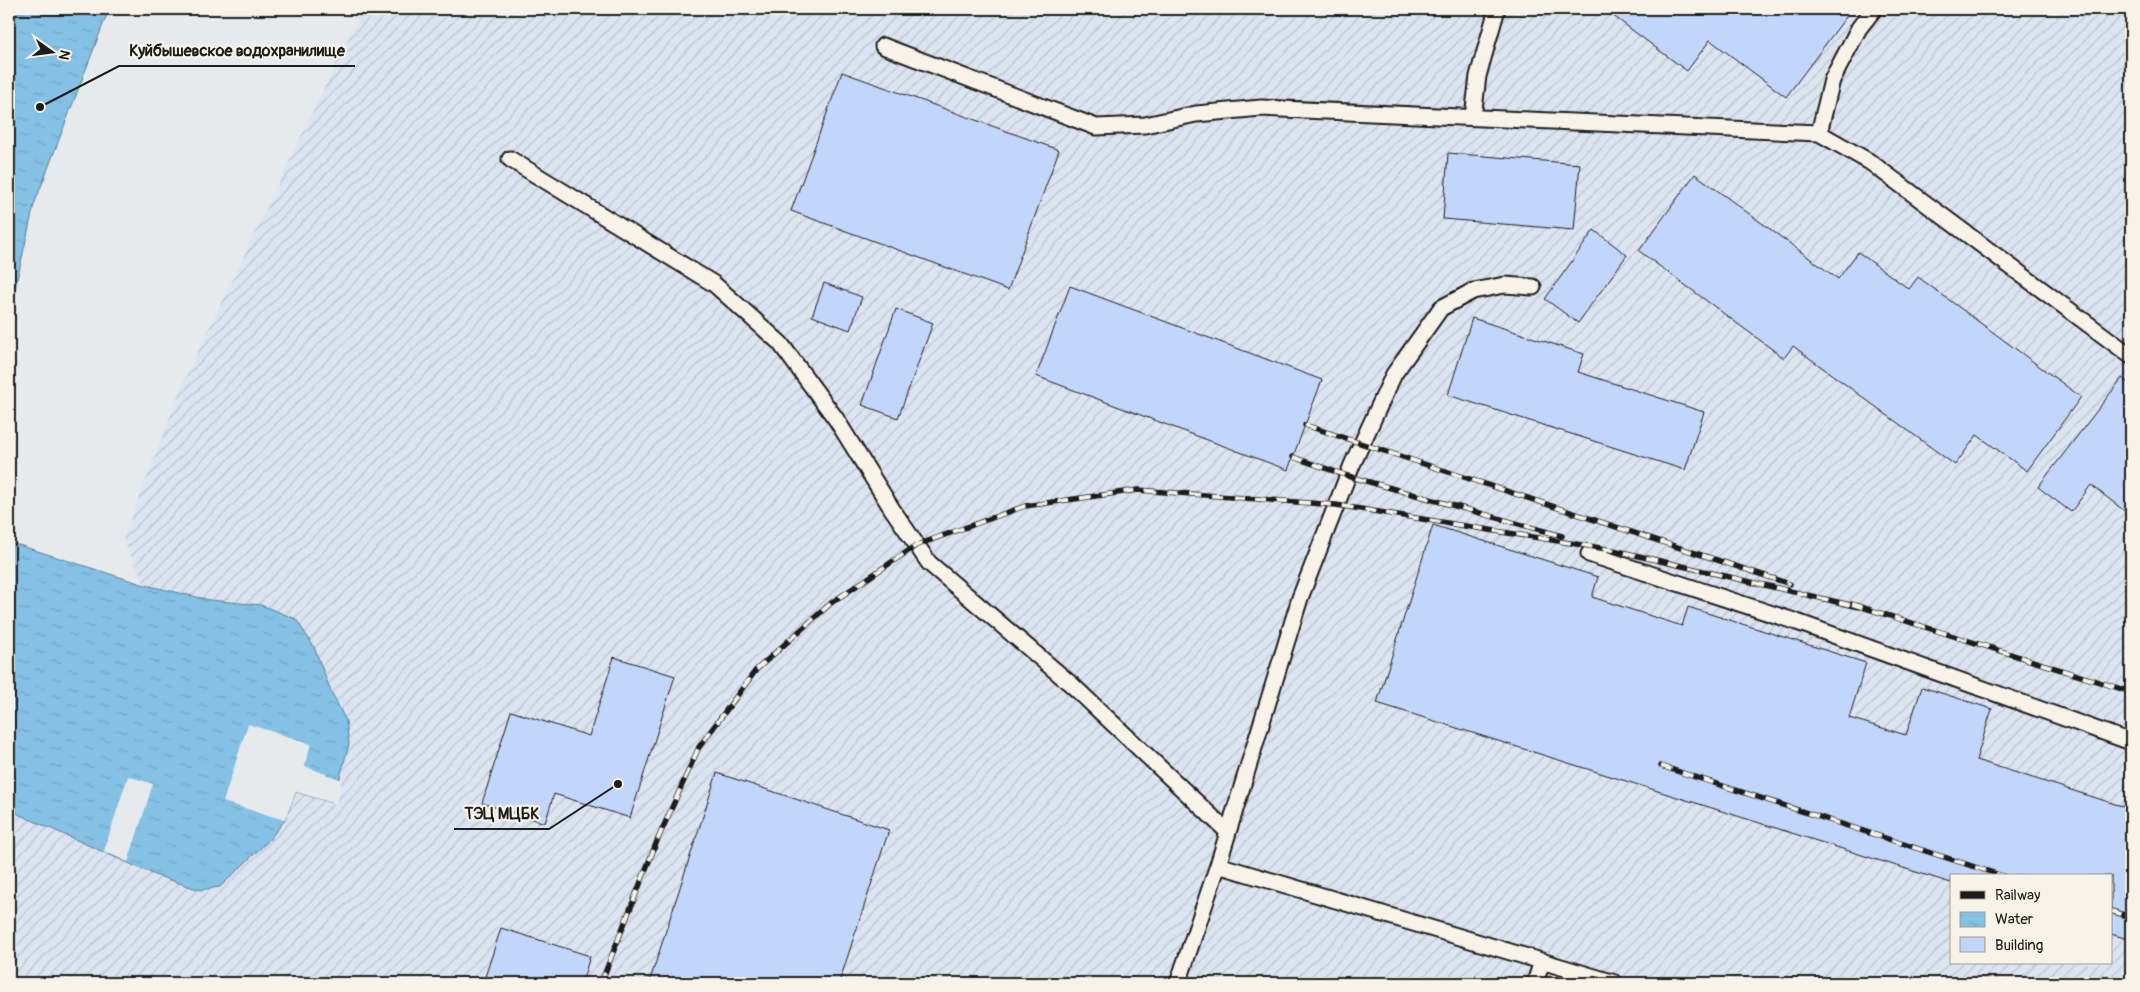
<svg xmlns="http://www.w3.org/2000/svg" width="2140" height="992" viewBox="0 0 2140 992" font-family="Pangolin,sans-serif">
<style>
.industrial{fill:url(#industrial-furrows);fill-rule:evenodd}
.water{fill:url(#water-ripples);stroke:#5a7f94}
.pier{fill:#e7eaed}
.building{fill:#c2d5fa;stroke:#1c1c1c}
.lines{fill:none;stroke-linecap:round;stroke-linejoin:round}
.lane-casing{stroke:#1c1c1c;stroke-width:19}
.lane{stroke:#f7f3e8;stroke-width:15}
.rail-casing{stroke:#1c1c1c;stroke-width:5.5}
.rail{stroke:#f7f3e8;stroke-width:4;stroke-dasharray:11;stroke-linecap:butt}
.leader{fill:none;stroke:#1c1c1c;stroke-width:2}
.callout-dot{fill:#1c1c1c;stroke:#f7f3e8;stroke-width:2}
.callout-label{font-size:16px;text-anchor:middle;font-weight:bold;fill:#1c1c1c;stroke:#f7f3e8;stroke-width:4.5;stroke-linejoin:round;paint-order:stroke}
</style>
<defs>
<pattern id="industrial-furrows" width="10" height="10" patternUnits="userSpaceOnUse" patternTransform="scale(1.25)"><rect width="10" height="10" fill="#dce4f1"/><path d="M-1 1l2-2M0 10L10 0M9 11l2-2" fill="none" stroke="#bcc3ce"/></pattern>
<pattern id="water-ripples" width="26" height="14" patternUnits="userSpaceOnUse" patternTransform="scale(1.25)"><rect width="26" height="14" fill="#84c1e4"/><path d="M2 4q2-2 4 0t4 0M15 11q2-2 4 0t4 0" fill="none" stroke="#71a5c3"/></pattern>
</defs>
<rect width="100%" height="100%" fill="#e7eaed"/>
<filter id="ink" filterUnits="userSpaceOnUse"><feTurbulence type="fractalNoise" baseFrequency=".02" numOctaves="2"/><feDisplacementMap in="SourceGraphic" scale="10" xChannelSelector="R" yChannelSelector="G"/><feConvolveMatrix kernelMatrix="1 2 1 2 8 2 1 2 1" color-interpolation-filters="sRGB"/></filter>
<g filter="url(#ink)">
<path class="industrial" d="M362,9h1769v974h-2122v-173l146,65 93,-16 21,-19 16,-20 11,-28 37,11 13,-82 -16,-32 -69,-84 -51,-5 -65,-15 -22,-45 59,-155zM1951,876h160v87h-160z"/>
<path class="water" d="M9,9h100l-75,196 -25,110z
M9,542l136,43 65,15 51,5 35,14 18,28 16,42 16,32 3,23 -16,59 -37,-11 -11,28 -16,20 -49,47 -20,3 -45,-15 -146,-65z"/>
<path class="pier" d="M248,724l63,20 -7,22 38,14 -6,24 -40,-12 -11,28 -62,-18z
M128,776l25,8 -25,78 -24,-11z"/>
<path class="building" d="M1604,9h248l-66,88 -76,-57 -23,31z
M842,72l217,78 -51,140 -217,-79z
M1448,153l132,11 -6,66 -131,-11z
M1695,174l143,105 20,-27 51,37 9,-12 163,120 -54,74 -50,-36 -22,30 -162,-119 -9,12 -145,-107z
M1594,230l33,25 -49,68 -33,-24z
M824,283l38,14 -12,33 -38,-14z
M1070,286l252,94 -34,90 -252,-94z
M896,309l37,14 -35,95 -36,-13z
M1472,318l112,36 -6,18 126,40 -19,58 -237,-75z
M2122,378l9,7v131l-40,-31 -20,27 -33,-25z
M1433,525l165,52 -6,20 90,29 6,-19 178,56 -17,55 57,17 16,-48 70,22 -16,51 155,49v131l-20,-6v-58h-160v7l-574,-180z
M614,657l61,19 -45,142 -76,-24 -9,29 -63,-20 29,-92 78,25z
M717,773l172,57 -50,153h-190z
M501,928l89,28 -8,27h-99z"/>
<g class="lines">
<defs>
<path id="lane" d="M883,46l213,81 49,-2 51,-11 65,-6 558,25 51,29 261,194
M1473,117l5,-41 19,-67
M1819,133l13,-53 27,-52 15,-19
M510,159l204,125 66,59 56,76 56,90 37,54 143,122 156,147
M1533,287l-28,-2 -32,6 -32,17 -47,66 -42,91 -52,133 -82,267 397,118
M1589,554l208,68 334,120
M1178,983l40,-118
M1535,983l7,-22"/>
</defs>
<use href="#lane" class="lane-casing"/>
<use href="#lane" class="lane"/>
<defs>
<path id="rail" d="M1305,425l485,159
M1293,457l55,19 214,60
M1852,604l279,88
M1661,766l342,110
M2111,911l20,6
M601,983l56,-142 42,-94 57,-77 75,-67 86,-58 108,-39 113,-16 198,15 277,45 246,57"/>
</defs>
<use href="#rail" class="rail-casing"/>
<use href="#rail" class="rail"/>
</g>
</g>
<path class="leader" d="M40 107L119 66H355M618 784L549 829H454"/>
<g class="callout-dot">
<circle cx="40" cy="107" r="5"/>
<circle cx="618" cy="784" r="5"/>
</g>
<g class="callout-label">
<text x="237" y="56">Куйбышевское водохранилище</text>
<text x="502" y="819">ТЭЦ МЦБК</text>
</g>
<rect width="2140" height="992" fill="none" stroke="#f7f3e8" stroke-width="30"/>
<rect x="15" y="15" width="2110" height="962" fill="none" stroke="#1c1c1c" stroke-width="2" filter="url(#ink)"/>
<rect x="1950" y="874" width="162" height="90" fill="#f7f3e8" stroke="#9f9d96"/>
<rect x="1960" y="891" width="25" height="8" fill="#1c1c1c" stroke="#9f9d96"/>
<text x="1995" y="900" font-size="15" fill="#1c1c1c">Railway</text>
<rect x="1960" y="912" width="25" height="15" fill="url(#water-ripples)" stroke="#9f9d96"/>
<text x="1995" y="924" font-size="15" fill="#1c1c1c">Water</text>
<rect x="1960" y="937" width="25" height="15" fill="#c2d5fa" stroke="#9f9d96"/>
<text x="1995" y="950" font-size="15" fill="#1c1c1c">Building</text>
<g transform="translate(52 52) rotate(104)" stroke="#f7f3e8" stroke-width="4" paint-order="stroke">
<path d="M0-4L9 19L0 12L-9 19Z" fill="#1c1c1c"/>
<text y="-8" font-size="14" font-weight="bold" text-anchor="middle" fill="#1c1c1c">N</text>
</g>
</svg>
